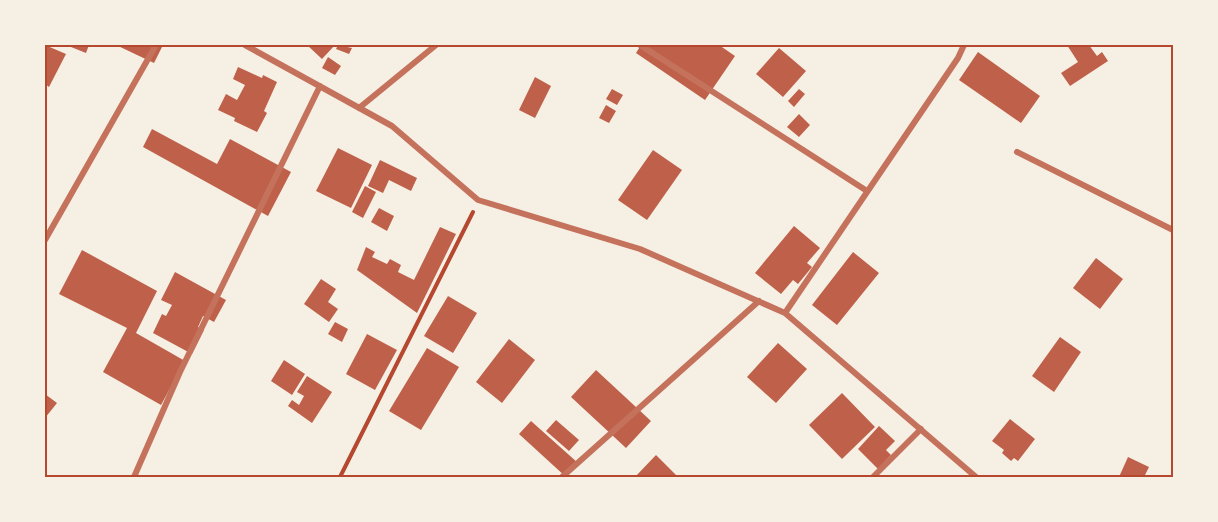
<svg xmlns="http://www.w3.org/2000/svg" width="1218" height="522" viewBox="0 0 1218 522" font-family="'Sofia Sans Condensed',sans-serif">
<style>
.building{fill:#bf614a}
.lines{fill:none;stroke-linecap:round;stroke-linejoin:round}
.path{stroke:#b5482f;stroke-width:4}
.minor{stroke:#c5725c;stroke-width:6}
.neatline{fill:none;stroke:#b5482f;stroke-width:2}
</style>
<rect width="100%" height="100%" fill="#f6efe4"/>
<path class="building" d="M45,45l21,9 -17,33 -4,-3z
M72,45h17l-3,8 -15,-6z
M116,45h47l-9,18z
M307,45h28l-13,14z
M338,45l14,3 -3,6 -13,-5z
M641,45h78l16,11 -30,44 -69,-47z
M1067,45h22l8,11 5,-4 6,9 -38,25 -9,-13 17,-11z
M779,48l27,23 -23,26 -27,-23z
M978,52l62,44 -19,27 -62,-43z
M328,57l13,9 -6,9 -13,-7z
M238,67l24,11 1,-3 14,7 -13,29 3,2 -10,19 -23,-11 1,-3 -17,-8 8,-16 11,6 8,-15 -12,-6z
M535,77l16,9 -16,32 -16,-8z
M612,89l11,6 -6,10 -11,-6z
M799,89l6,5 -11,13 -6,-6z
M606,105l10,6 -7,12 -10,-5z
M799,114l11,11 -11,12 -12,-10z
M152,129l65,35 13,-25 61,33 -23,44 -125,-69z
M338,148l34,17 -21,43 -35,-17z
M653,150l29,20 -35,50 -29,-20z
M380,160l37,18 -6,13 -22,-11 -6,13 -15,-7z
M365,186l11,6 -13,26 -11,-6z
M379,208l15,8 -7,15 -16,-9z
M794,226l26,22 -13,15 5,4 -14,17 -5,-4 -12,14 -26,-21z
M440,227l16,7 -39,79 -60,-43 9,-23 9,5 -3,5 15,7 3,-5 11,6 -3,7 16,8z
M82,250l75,41 -21,42 49,28 -24,44 -58,-33 24,-44 -68,-34z
M853,252l26,21 -42,52 -25,-20z
M1096,258l27,21 -23,30 -27,-21z
M175,272l51,28 -12,22 -11,-6 -5,11 6,3 -12,24 -39,-21 9,-19 4,2 6,-11 -11,-5z
M321,279l15,10 -8,13 10,7 -9,13 -25,-18z
M448,296l29,17 -24,40 -29,-17z
M335,322l13,7 -6,13 -14,-8z
M367,334l30,16 -22,40 -29,-16z
M1060,337l21,15 -27,40 -22,-16z
M509,339l26,21 -33,43 -26,-21z
M778,343l29,26 -31,34 -29,-26z
M427,348l32,19 -38,63 -32,-19z
M284,360l21,14 -13,21 -21,-14z
M596,370l55,51 -25,27 -55,-51z
M307,376l25,16 -20,31 -24,-17 4,-6 7,5 5,-9 -7,-4z
M842,393l33,34 -33,32 -33,-34z
M45,394l12,9 -12,15z
M1010,419l25,20 -17,22 -4,-3 -3,3 -9,-8 2,-3 -12,-9z
M556,420l23,20 -10,11 -23,-20z
M531,421l47,42 -12,14 -47,-43z
M879,426l16,15 -9,9 5,5 -13,14 -20,-20z
M656,455l22,22h-43z
M1128,457l21,10 -5,10h-25z"/>
<g class="lines">
<path class="path" d="M340,477l133,-265"/>
<path class="minor" d="M245,45l147,81 86,74 162,49 145,64 191,164
M640,45l227,146
M359,108l77,-63
M1017,152l156,78
M45,240l111,-195
M785,313l173,-255 6,-13
M134,477l46,-105 140,-286
M562,477l197,-176
M873,477l48,-48"/>
</g>
<rect width="1218" height="522" fill="none" stroke="#f6efe4" stroke-width="93"/>
<rect x="46" y="46" width="1126" height="430" class="neatline"/>
</svg>
